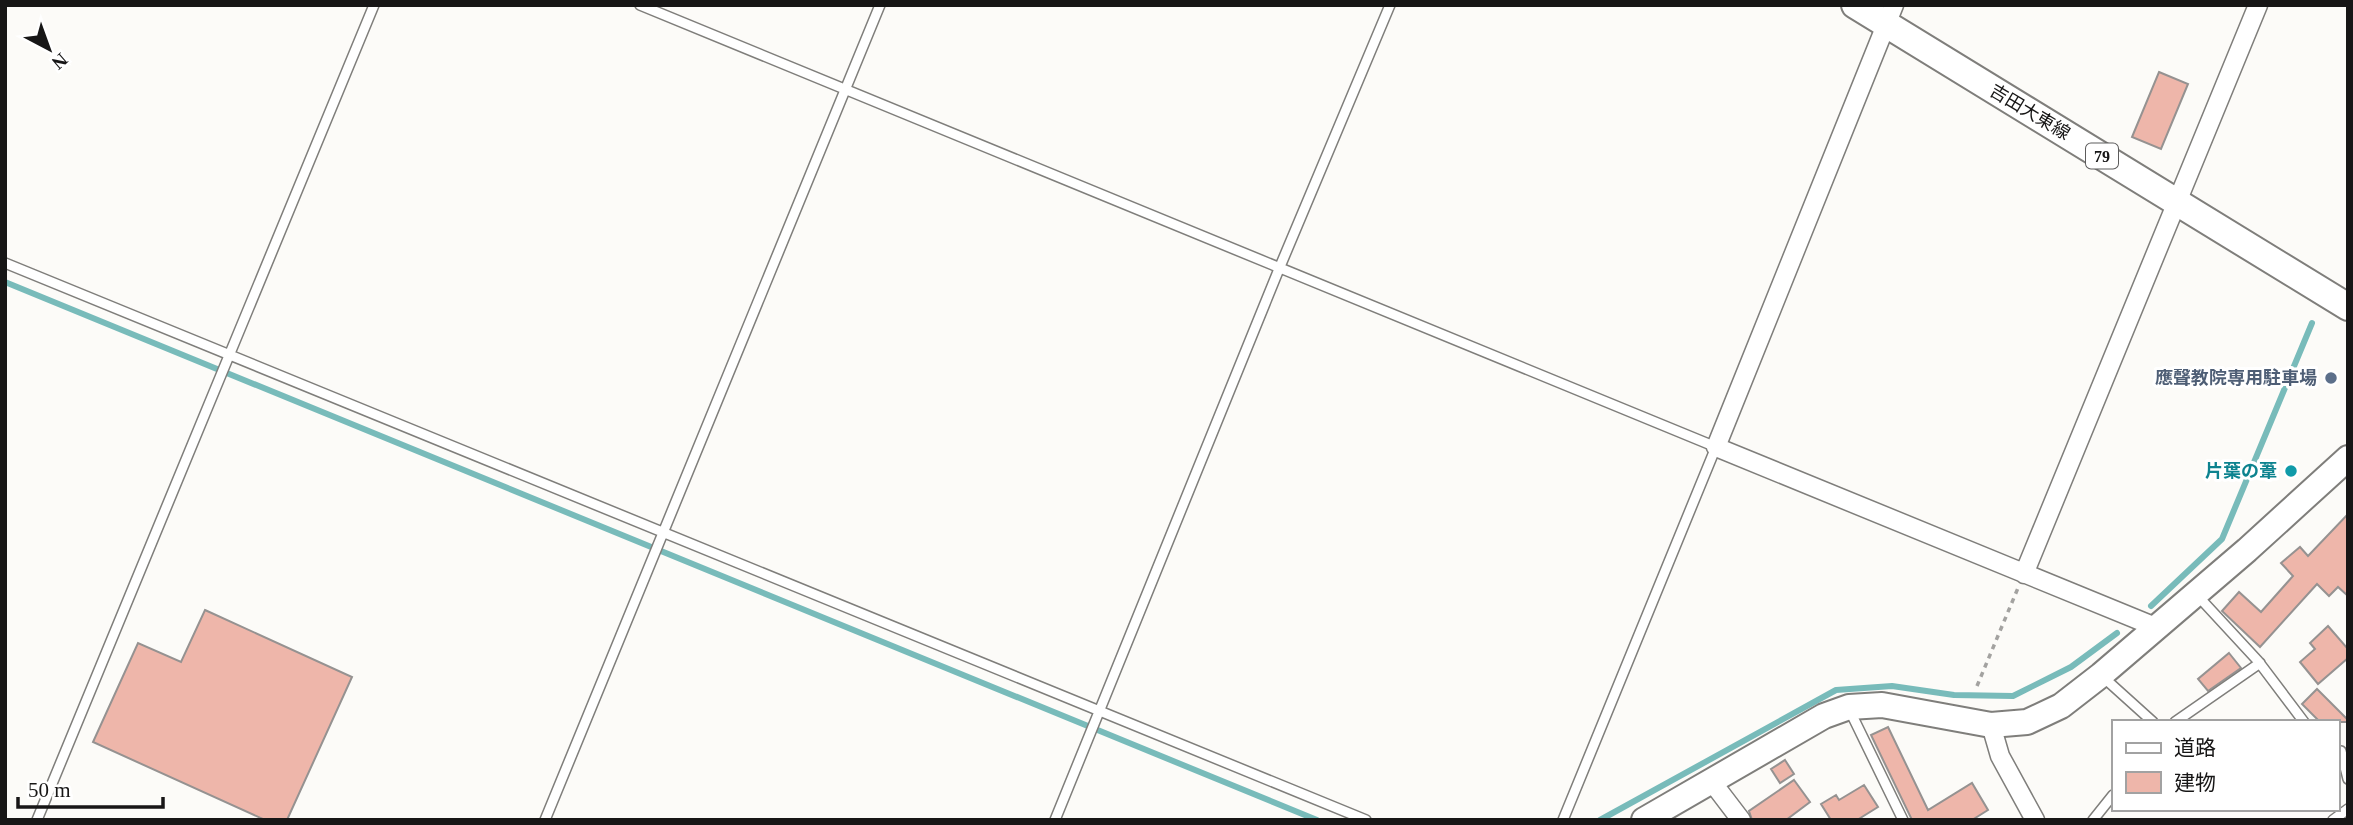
<svg xmlns="http://www.w3.org/2000/svg" width="2353" height="825" viewBox="0 0 2353 825" font-family="'Times New Roman','Noto Sans JP',serif">
<style>
.lines{fill:none;stroke-linecap:round;stroke-linejoin:round}
.stream{stroke:#78bbba;stroke-width:6}
.building{fill:#eeb6aa;stroke:#959291;stroke-width:2}
.lane-casing{stroke:#7f7e7b;stroke-width:12}
.street-casing{stroke:#7f7e7b;stroke-width:21}
.secondary-casing{stroke:#7f7e7b;stroke-width:28}
.primary-casing{stroke:#7f7e7b;stroke-width:30}
.path{stroke:#a3a2a0;stroke-width:3.5;stroke-dasharray:5 5;stroke-linecap:butt}
.lane{stroke:#fff;stroke-width:9}
.street{stroke:#fff;stroke-width:18}
.secondary{stroke:#fff;stroke-width:24}
.primary{stroke:#fff;stroke-width:26}
.service-dot{fill:#5c6f8a;stroke:#fff;stroke-width:2.5}
.culture-dot{fill:#0f9aa8;stroke:#fff;stroke-width:2.5}
.labels{text-anchor:middle;dominant-baseline:central;stroke-width:6;stroke-linejoin:round;paint-order:stroke}
.shield{fill:#fff;stroke:#5d5c5c;stroke-width:2}
.shield-label{font-size:16px;font-weight:bold;fill:#171616}
.street-label{font-size:18px;fill:#171616;stroke:#fff}
.service-label{font-size:18px;font-weight:bold;fill:#4e5e75;stroke:#fff;text-anchor:end}
.culture-label{font-size:18px;font-weight:bold;fill:#0d838f;stroke:#fff;text-anchor:end}
</style>
<rect width="100%" height="100%" fill="#fcfbf8"/>
<g class="lines">
<path class="stream" d="M5,282l1312,538
M2151,606l71,-67 90,-216
M1600,820l236,-130 56,-4 62,9 59,1 58,-29 46,-34"/>
</g>
<path class="building" d="M2159,72l29,12 -27,65 -29,-12z
M2348,514v82l-10,-9 -9,9 -12,-12 -57,63 -38,-36 17,-19 22,20 32,-36 -12,-13 19,-16 8,9z
M205,610l147,67 -65,143h-22l-172,-78 45,-99 43,19z
M2328,626l20,23v9l-30,26 -18,-22 15,-13 -5,-6z
M2229,653l12,15 -33,23 -10,-12z
M2317,689l31,31v2h-28l-18,-18z
M1888,727l40,83 44,-27 16,27 -16,10h-60l-41,-85z
M1785,760l9,14 -14,9 -9,-14z
M1794,780l16,22 -24,18h-34l-3,-9z
M1864,785l14,22 -21,13h-26l-10,-16 15,-9 3,5z"/>
<g class="lines">
<defs>
<path id="lane" d="M640,5l1076,442 -153,373
M5,263l1361,557
M2197,595l61,66 46,61
M2102,676l51,46
M1850,711l53,109
M2175,722l85,-59
M2341,751l7,28
M37,820l337,-815
M545,820l335,-815
M1055,820l224,-551 111,-264
M2093,820l20,-25
M2333,820l15,-11"/>
<path id="street" d="M1894,5l-178,442 442,181
M2024,574l234,-569
M1991,725l9,31 35,64
M1712,782l29,38"/>
<path id="secondary" d="M1644,820l180,-104 25,-9 33,-2 109,20 36,-3 34,-16 40,-31 146,-125 101,-92"/>
<path id="primary" d="M1855,5l493,302"/>
</defs>
<use href="#lane" class="lane-casing"/>
<use href="#street" class="street-casing"/>
<use href="#secondary" class="secondary-casing"/>
<use href="#primary" class="primary-casing"/>
<path class="path" d="M1977,686l41,-98"/>
<use href="#lane" class="lane"/>
<use href="#street" class="street"/>
<use href="#secondary" class="secondary"/>
<use href="#primary" class="primary"/>
</g>
<circle class="service-dot" cx="2331" cy="378" r="7"/>
<circle class="culture-dot" cx="2291" cy="471" r="7"/>
<g class="labels">
<rect class="shield" x="2086" y="143.5" width="32" height="25" rx="5"/>
<g class="shield-label">
<text x="2102" y="156">79</text>
</g>
<g class="street-label">
<text transform="translate(2030 112) rotate(31)">吉田大東線</text>
</g>
<g class="service-label">
<text x="2317" y="378">應聲教院専用駐車場</text>
</g>
<g class="culture-label">
<text x="2277" y="471">片葉の葦</text>
</g>
</g>
<rect width="2353" height="825" fill="none" stroke="#171616" stroke-width="14"/>
<rect x="2112" y="720" width="228" height="91" fill="#ffffff" stroke="#a2a2a2" stroke-width="2"/>
<rect x="2126" y="743" width="35" height="10" fill="#ffffff" stroke="#a2a2a2" stroke-width="2"/>
<text x="2174" y="755" font-size="21" fill="#171616">道路</text>
<rect x="2126" y="772" width="35" height="21" fill="#eeb6aa" stroke="#a2a2a2" stroke-width="2"/>
<text x="2174" y="790" font-size="21" fill="#171616">建物</text>
<g transform="translate(49 49) rotate(139)" stroke="#ffffff" stroke-width="5" paint-order="stroke">
<path d="M0-5L12 26L0 18L-12 26Z" fill="#171616"/>
<text y="-10" font-size="19" font-weight="bold" text-anchor="middle" fill="#171616">N</text>
</g>
<path d="M18 797v10h145v-10" fill="none" stroke="#171616" stroke-width="3.5"/>
<text x="28" y="797" font-size="21" fill="#171616" stroke="#ffffff" stroke-width="5" paint-order="stroke">50 m</text>
</svg>
